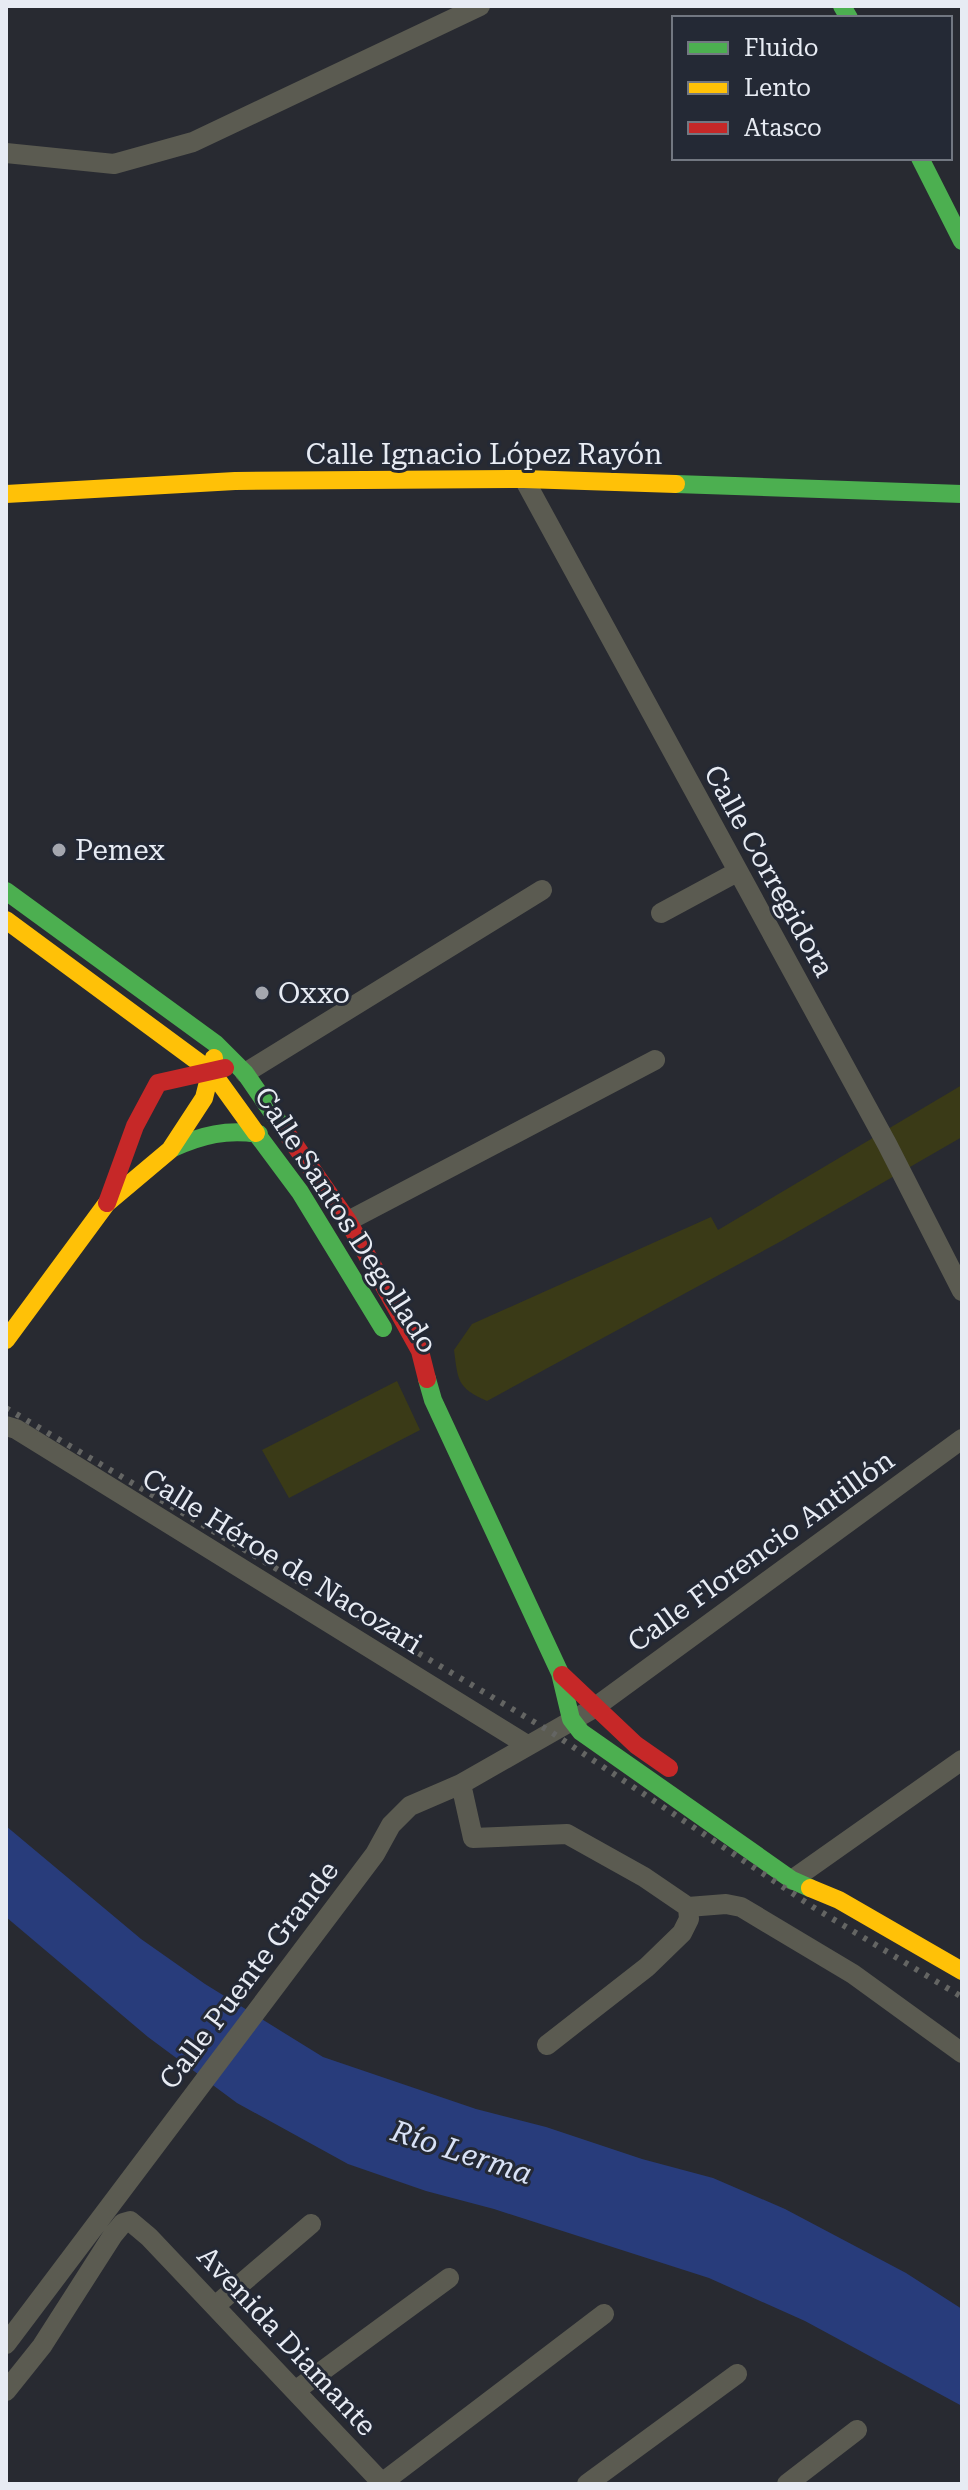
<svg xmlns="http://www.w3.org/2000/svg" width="968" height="2490" viewBox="0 0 968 2490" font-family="'Roboto Serif',serif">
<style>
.green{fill:#3a3a17}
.water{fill:#283c7b}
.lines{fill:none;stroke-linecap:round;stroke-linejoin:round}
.street{stroke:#5b5b51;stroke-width:20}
.fast{stroke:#4caf50;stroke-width:18}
.slow{stroke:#ffc107;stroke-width:18}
.jam{stroke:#c62828;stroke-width:18}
.rail{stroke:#646563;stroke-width:6;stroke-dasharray:4 8;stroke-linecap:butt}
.poi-dot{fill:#a4a7af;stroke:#242935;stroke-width:3}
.labels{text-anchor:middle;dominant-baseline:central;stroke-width:6;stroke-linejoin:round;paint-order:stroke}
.street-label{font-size:28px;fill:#e7ebf3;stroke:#242935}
.poi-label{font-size:28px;fill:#e7ebf3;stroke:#242935;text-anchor:start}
.water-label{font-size:30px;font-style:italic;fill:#d9e2f6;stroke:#242935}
</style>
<rect width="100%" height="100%" fill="#282a31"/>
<path class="green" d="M962,1085v52l-177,102 -298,162c-30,-13 -29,-21 -33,-51l18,-26 239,-107 7,13z
M397,1381l23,49 -131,68 -27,-48z"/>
<path class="water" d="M6,1826l135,113 64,45 118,73 153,52 70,18 96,32 71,19 72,31 121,64 56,36v97l-157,-85 -96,-43 -215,-69 -68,-18 -78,-27 -111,-61 -89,-66 -142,-120z"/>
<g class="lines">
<path class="street" d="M6,153l108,11 79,-22 287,-136
M524,479l363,665 75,147
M661,913l76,-41
M245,1073l297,-183
M348,1221l307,-161
M6,1426l10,3 511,316
M461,1784l12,54 94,-4 77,43 44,30 38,-3 15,3 112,67 109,79
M792,1880l170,-120
M547,2045l100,-78 35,-34 7,-14 -1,-12
M215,2306l96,-82
M6,2344l369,-490 16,-29 19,-19 51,-22 133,-76 368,-269
M6,2391l36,-45 71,-111 10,-12 7,-2 19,16 234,247
M295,2391l154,-113
M382,2483l222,-169
M587,2484l150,-110
M787,2484l70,-54"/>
<path class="fast" d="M842,6l7,12
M920,158l42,83
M676,484l286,10
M6,891l210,153 29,29 40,58
M256,1133l44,59 83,136
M173,1148c30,-13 53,-19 86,-14
M427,1379l6,21 127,273 11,46 10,13 211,148 18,8"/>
<path class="slow" d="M6,494l229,-13 289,-2 152,5
M6,920l206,152 44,61
M6,1340l101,-137 63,-53 34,-52 10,-40
M810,1888l29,12 123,71"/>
<path class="jam" d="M285,1131l63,90 72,130 7,28
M107,1203l28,-77 23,-43 67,-15
M562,1675l74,70 33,23"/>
<path class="rail" d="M6,1408l545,324 262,175 149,90"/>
</g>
<g class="poi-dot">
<circle cx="59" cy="850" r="8"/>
<circle cx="262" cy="993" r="8"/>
</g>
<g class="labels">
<g class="street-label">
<text x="484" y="454">Calle Ignacio López Rayón</text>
<text transform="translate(769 871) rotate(61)">Calle Corregidora</text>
<text transform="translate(346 1220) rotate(57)">Calle Santos Degollado</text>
<text transform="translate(761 1551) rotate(-36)">Calle Florencio Antillón</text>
<text transform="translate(282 1561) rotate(32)">Calle Héroe de Nacozari</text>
<text transform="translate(249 1975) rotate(-53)">Calle Puente Grande</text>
<text transform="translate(287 2341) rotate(47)">Avenida Diamante</text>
</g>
<g class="poi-label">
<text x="75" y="850">Pemex</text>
<text x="278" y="993">Oxxo</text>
</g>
<g class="water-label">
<text transform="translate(462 2152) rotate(18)">Río Lerma</text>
</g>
</g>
<rect width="968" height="2490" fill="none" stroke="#e7ebf3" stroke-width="16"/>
<rect x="672" y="16" width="280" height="144" fill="#242935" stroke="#727781" stroke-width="2"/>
<rect x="688" y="42" width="40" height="12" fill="#4caf50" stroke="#727781" stroke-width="2"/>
<text x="744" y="56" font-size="24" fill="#e7ebf3">Fluido</text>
<rect x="688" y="82" width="40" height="12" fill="#ffc107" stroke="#727781" stroke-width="2"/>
<text x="744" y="96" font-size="24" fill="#e7ebf3">Lento</text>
<rect x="688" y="122" width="40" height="12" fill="#c62828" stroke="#727781" stroke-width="2"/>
<text x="744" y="136" font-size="24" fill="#e7ebf3">Atasco</text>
</svg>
